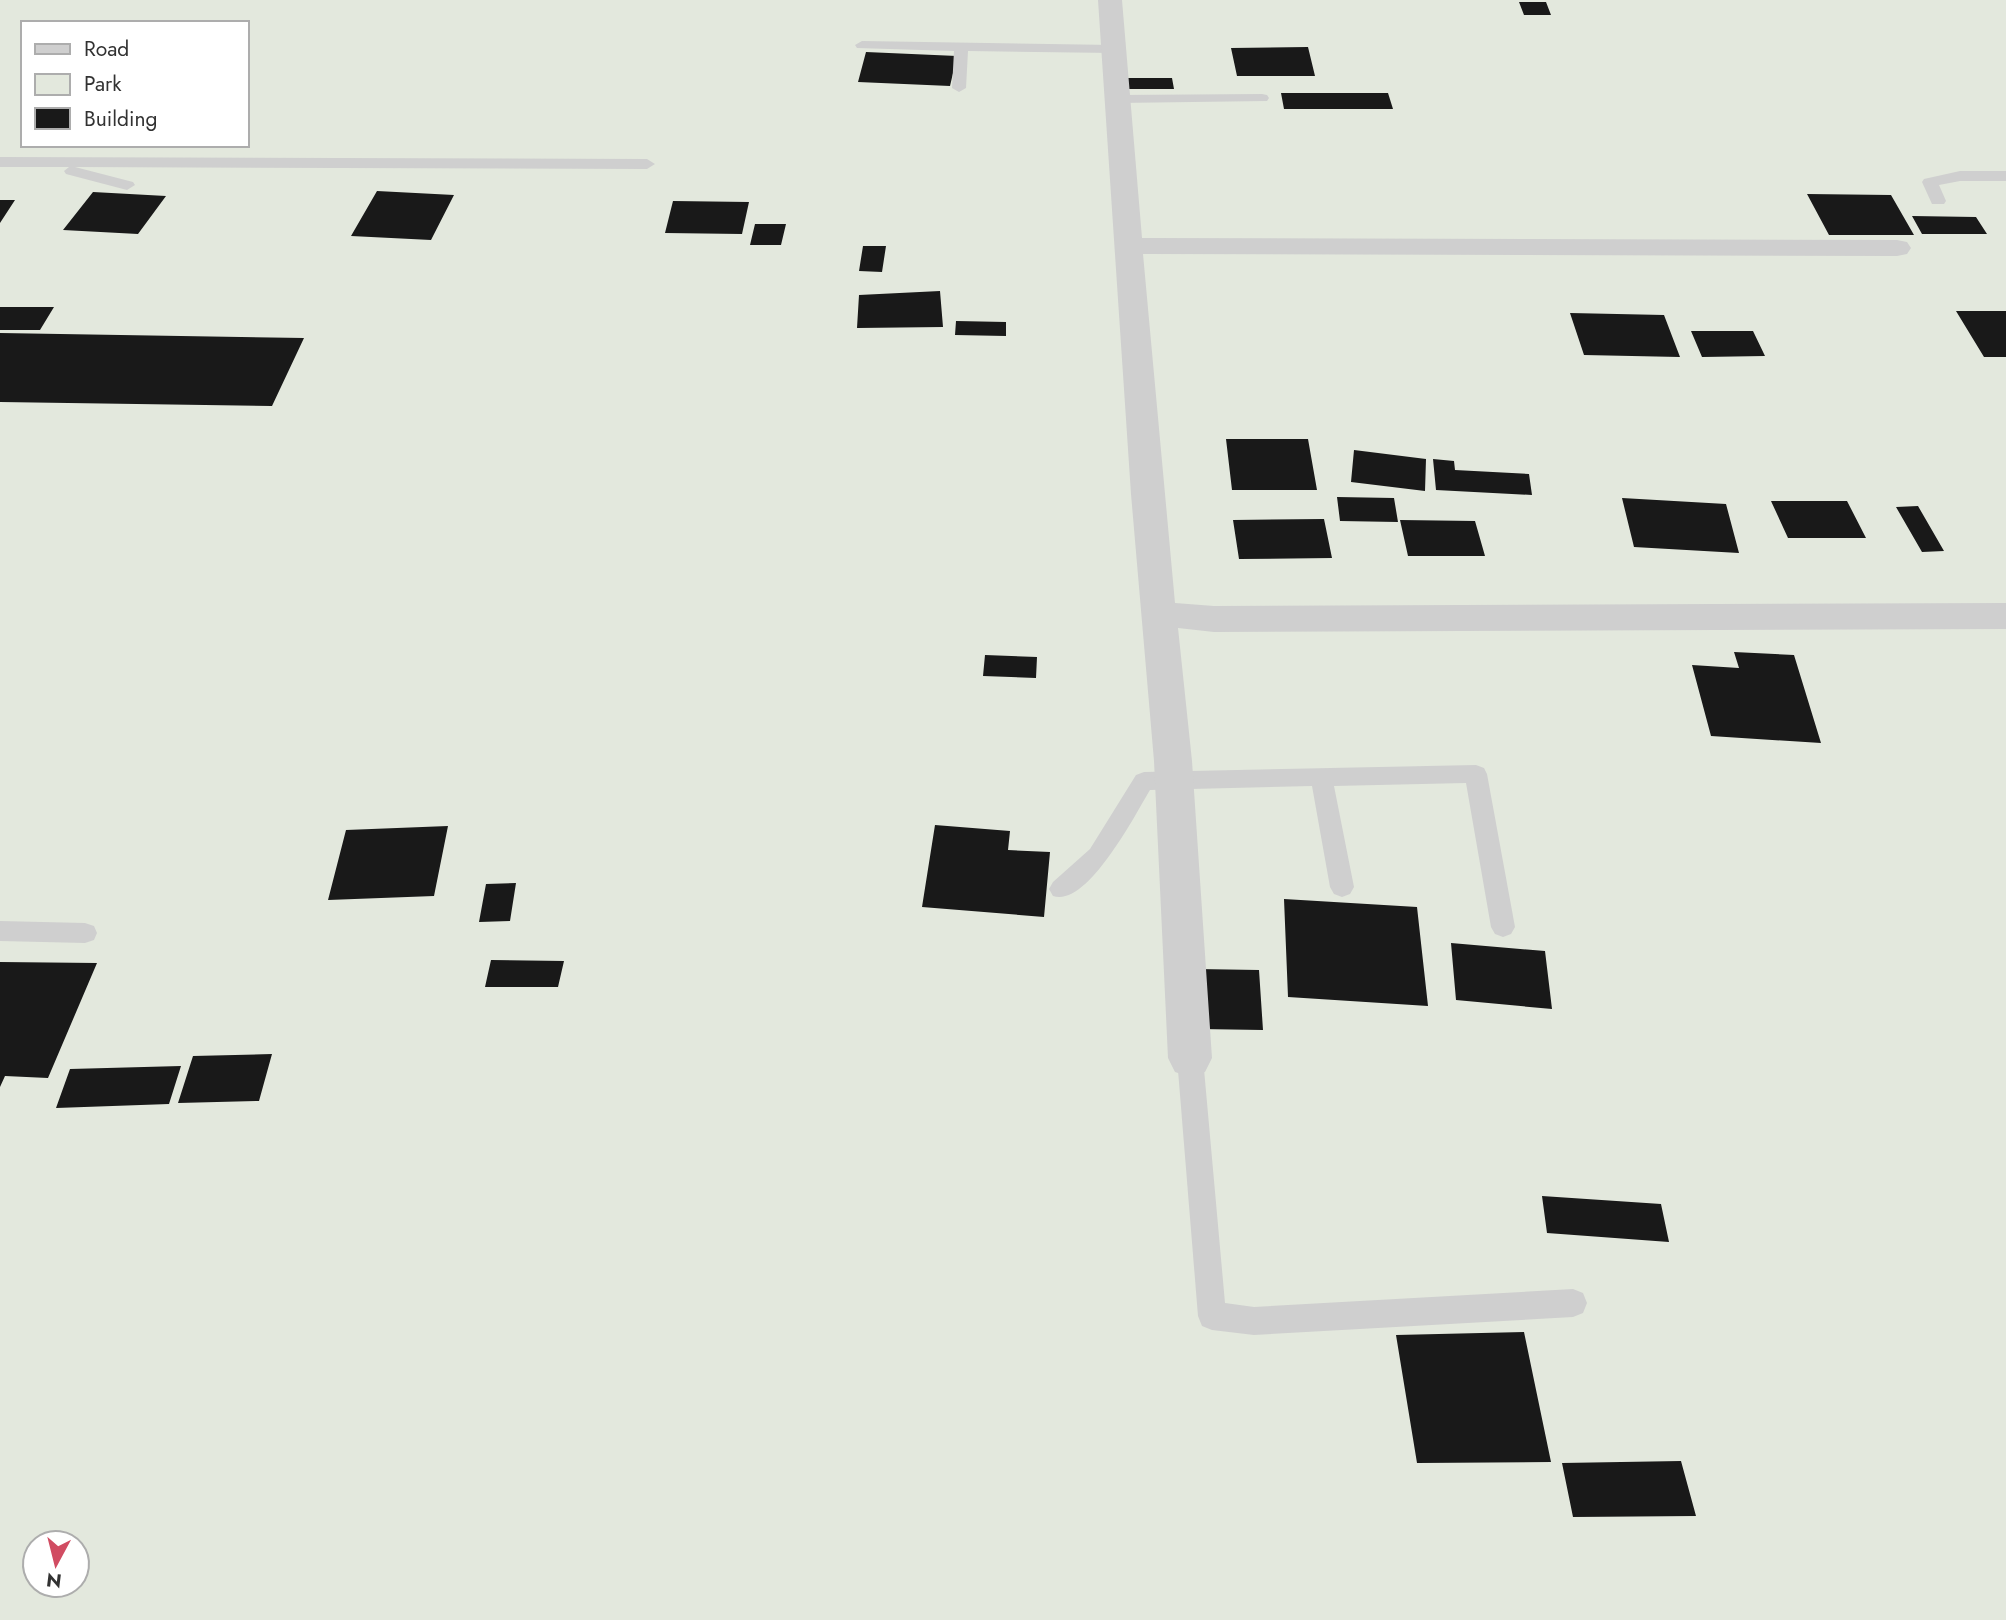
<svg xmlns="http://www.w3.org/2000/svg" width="2006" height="1620" viewBox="0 0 2006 1620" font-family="Jost,sans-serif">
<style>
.green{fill:#e3e8dd;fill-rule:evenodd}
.building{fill:#191919}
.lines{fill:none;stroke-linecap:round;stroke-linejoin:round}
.service{fill:#cfcfcf;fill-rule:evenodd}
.minor{fill:#cfcfcf;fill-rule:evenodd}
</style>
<rect width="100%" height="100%" fill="#fff"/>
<path class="green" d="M0,0h2006v1620h-2006zM23,23h224v122h-224zM35,1543h42v42h-42z"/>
<path class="building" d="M1519,2h27l5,13h-27z
M1308,47l7,29h-78l-6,-28z
M866,52l91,4 -7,30 -92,-4z
M1124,78h48l2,11h-49z
M1281,93h107l5,16h-109z
M377,191l77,4 -23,45 -80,-4z
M93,192l73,4 -28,38 -75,-4z
M1807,194l84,1 23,40h-85z
M0,200h15l-15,23z
M673,201l76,1 -7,32 -77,-1z
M1912,216l64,1 11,17h-65z
M755,224h31l-5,21h-31z
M863,246h23l-4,26 -23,-1z
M940,291l3,36 -86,1 2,-33z
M0,307h54l-14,23h-40z
M1956,311h50v46h-22z
M1570,313l94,2 16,42 -96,-2z
M956,321l50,1v14l-51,-1z
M1691,331h62l12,25 -63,1z
M0,333l304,5 -32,68 -272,-4z
M1226,439h82l9,51h-85z
M1354,450l72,9 -1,32 -74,-9z
M1433,459l21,2 1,9 74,4 3,21 -96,-5z
M1337,497l57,1 4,24 -58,-1z
M1622,498l104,6 13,49 -105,-6z
M1771,501h76l19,37h-78z
M1918,506l26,45 -22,1 -26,-45z
M1324,519l8,39 -93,1 -6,-39z
M1400,520l75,1 10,35h-77z
M1734,652l60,3 27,88 -110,-7 -19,-71 47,3z
M985,655l52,2 -1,21 -53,-2z
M935,825l75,6 -2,19 42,2 -6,65 -122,-10z
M448,826l-14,70 -106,4 18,-70z
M516,883l-6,38 -31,1 7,-38z
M1284,899l133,8 11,99 -140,-9z
M1451,943l94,8 7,58 -96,-9z
M491,960l73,1 -6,26h-73z
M0,962l97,1 -49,115 -43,-2 -5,11z
M1197,969l62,1 4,60 -63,-1z
M272,1054l-13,47 -81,2 15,-47z
M181,1066l-12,38 -113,4 14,-39z
M1542,1196l119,8 8,38 -122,-9z
M1524,1332l27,130 -134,1 -21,-128z
M1681,1461l15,55 -123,1 -11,-54z"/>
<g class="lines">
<path class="service" d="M862,41l252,4 7,4 -7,4 -146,-2 -2,37 -7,4 -7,-4 2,-37 -97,-3 -2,-3z
M1262,94l5,1 2,3 -2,3 -149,2 -7,-4 7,-4z
M0,157l647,2 8,5 -8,5 -572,-2 58,15 2,3 -8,5 -61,-16 -2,-3 5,-4h-69z
M1960,171h46v10h-46l-21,4 7,16 -2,3h-12l-10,-22 2,-3z
M1476,765l8,3 3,6 28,153 -4,7 -8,3 -8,-3 -4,-7 -25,-144 -132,3 20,101 -4,7 -8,3 -8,-3 -4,-7 -18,-101 -162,4c-15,25 -63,118 -97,106l-4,-7 4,-7 37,-33 46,-74 8,-3z
M0,921l85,2 9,3 3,7 -3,7 -9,3 -85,-2z
M1190,1047l9,3 4,8 22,245 29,4 319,-18 10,4 4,10 -4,10 -10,4 -319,18 -42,-5 -10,-4 -4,-10 -21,-258 4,-8z"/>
<path class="minor" d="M1098,0h24l20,238 755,2 10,2 4,6 -4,6 -10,2 -754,-2 32,349 39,3 792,-3v26l-792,3 -36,-4 14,133 20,297 -7,14 -15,5 -15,-5 -7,-14 -14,-297 -23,-267z"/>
</g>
<rect x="21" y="21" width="228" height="126" fill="#ffffff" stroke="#adadad" stroke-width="2"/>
<rect x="35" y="44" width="35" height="10" fill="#cfcfcf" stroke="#adadad" stroke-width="2"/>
<text x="84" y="56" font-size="21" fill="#323232">Road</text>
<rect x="35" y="74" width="35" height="21" fill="#e3e8dd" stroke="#adadad" stroke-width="2"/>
<text x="84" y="91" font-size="21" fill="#323232">Park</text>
<rect x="35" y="108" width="35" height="21" fill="#191919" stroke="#adadad" stroke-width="2"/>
<text x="84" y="126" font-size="21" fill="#323232">Building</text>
<g transform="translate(56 1564) rotate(187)"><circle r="33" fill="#ffffff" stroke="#adadad" stroke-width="2"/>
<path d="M0-5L12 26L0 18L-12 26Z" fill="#d14c62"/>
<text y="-10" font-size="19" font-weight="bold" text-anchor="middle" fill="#323232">N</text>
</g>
</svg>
